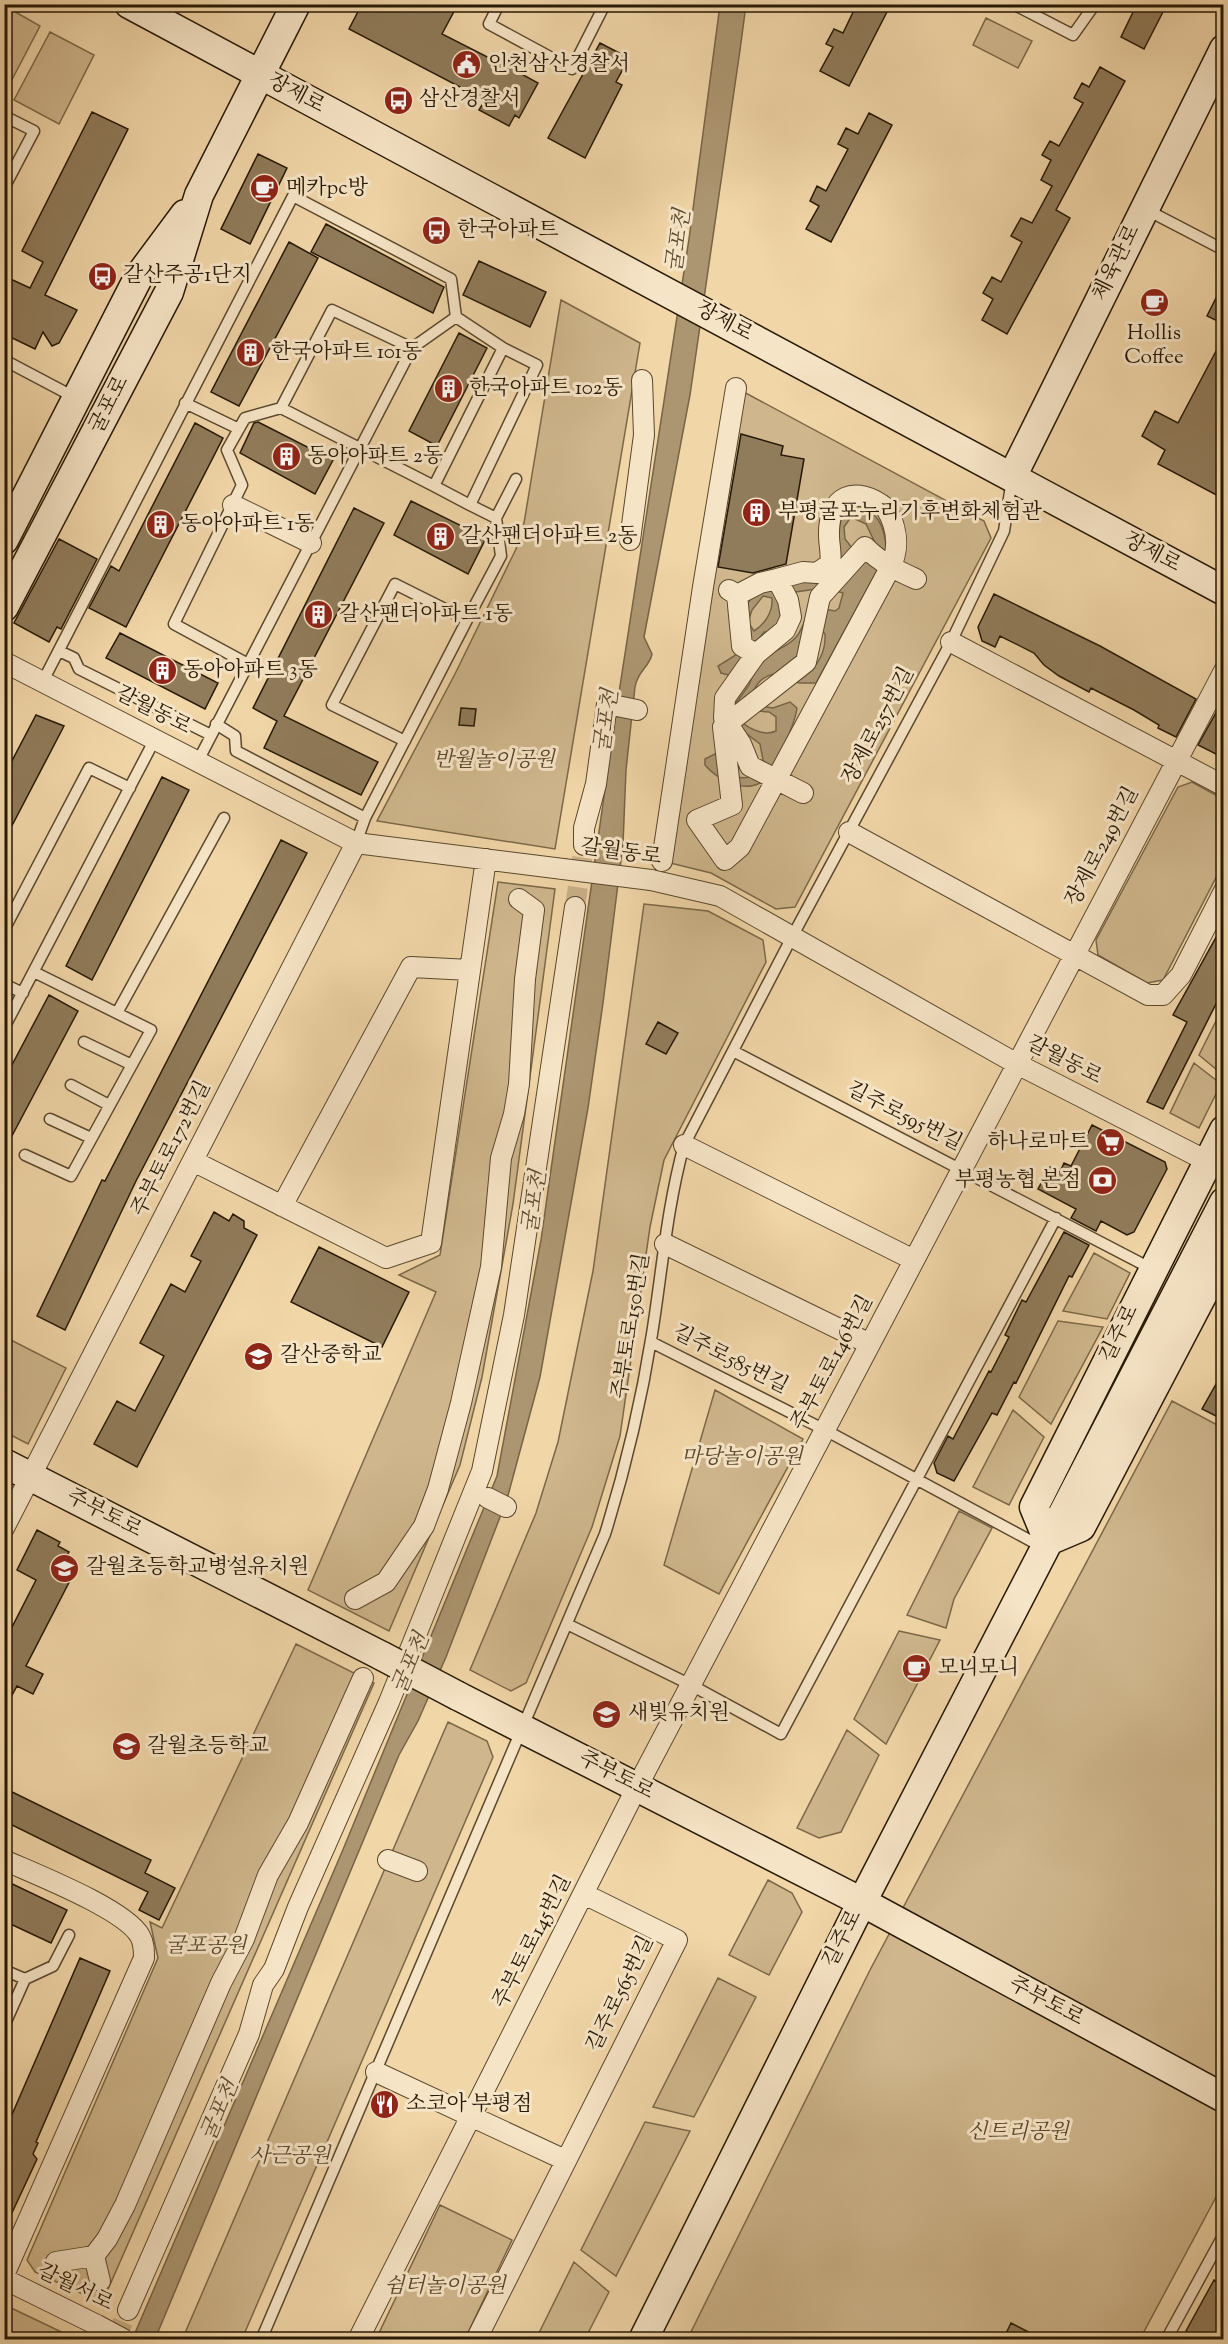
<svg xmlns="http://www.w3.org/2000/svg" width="1228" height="2344" viewBox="0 0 1228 2344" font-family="'Sorts Mill Goudy','Noto Serif KR',serif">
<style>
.green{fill:#cfb68c;stroke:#7b6848;stroke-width:1.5}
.water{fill:#ac9671;stroke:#776446;stroke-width:1.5;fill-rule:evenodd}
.building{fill:#907b5a;stroke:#271905;stroke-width:1.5}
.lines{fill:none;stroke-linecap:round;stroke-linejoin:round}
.street-tunnel{stroke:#c9b087;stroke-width:20;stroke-dasharray:20 10;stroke-linecap:butt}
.lane-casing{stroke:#5a482e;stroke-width:13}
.street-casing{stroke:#5a482e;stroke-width:22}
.secondary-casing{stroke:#271905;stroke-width:31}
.lane{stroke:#f6e4c6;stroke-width:10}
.street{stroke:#f6e4c6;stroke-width:20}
.secondary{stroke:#f6e4c6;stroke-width:28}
.street-bridge-casing{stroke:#5a482e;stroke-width:22;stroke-linecap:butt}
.secondary-bridge-casing{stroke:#271905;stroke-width:31;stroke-linecap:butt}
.street-bridge{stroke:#f6e4c6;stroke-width:20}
.secondary-bridge{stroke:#f6e4c6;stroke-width:28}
.labels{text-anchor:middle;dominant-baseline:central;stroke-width:6;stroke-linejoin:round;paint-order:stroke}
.poi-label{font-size:21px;fill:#271905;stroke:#f6e4c6;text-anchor:start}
.street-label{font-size:21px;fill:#271905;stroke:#f6e4c6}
.park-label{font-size:21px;font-style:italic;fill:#59482e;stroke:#f6e4c6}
.water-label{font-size:22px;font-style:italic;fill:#5c4b30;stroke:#f6e4c6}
</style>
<rect width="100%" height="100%" fill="#f1d6a8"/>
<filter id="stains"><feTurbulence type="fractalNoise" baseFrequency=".00333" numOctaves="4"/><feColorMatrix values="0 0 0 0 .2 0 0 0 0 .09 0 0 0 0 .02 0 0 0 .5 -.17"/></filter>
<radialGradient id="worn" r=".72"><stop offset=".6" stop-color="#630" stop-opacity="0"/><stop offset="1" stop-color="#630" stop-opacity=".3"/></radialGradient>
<path class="green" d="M5,6l35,20 -35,67z
M986,18l46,23 -14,27 -45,-23z
M50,32l44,23 -35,69 -45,-24z
M561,300l79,43 -85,506 -178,-28 78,-147 61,-125 8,-26z
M729,384l255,137 7,17 -196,369 -19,2 -65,-36 -49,-12z
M1192,782l31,17v65l-60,116 -16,3 -49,-28 -2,-15 82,-153z
M498,882l57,7 -42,315 -31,173 -22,88 -71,166 -81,-41 128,-298 -37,-17 41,-20z
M644,904l64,7 55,29 3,22 -102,198 -14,67 -30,209 -28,91 -66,156 -15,8 -41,-21 66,-157 22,-71 35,-171z
M1223,1007v68l-24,-20z
M1194,1063l27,21 -22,44 -29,-15z
M1094,1253l36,20 -23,46 -44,-8z
M1058,1321l45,6 -52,97 -32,-27z
M5,1337l61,31 -38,76 -23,-12z
M715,1390l88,49 -84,155 -55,-29z
M1172,1401l51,27v756l-83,155 -453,1 183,-370z
M1013,1410l31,27 -35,68 -36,-18z
M959,1511l33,17 -38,71 -8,29 -39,-13z
M899,1631l41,9 -54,104 -32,-25z
M296,1644l78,39 -272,620 -67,-31 -8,-12 131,-302 -8,-36 12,6z
M448,1722l39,19 6,16 -251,582 -60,1z
M847,1730l32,25 -38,77 -22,6 -22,-10z
M768,1880l24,13 10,19 -33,63 -40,-20z
M718,1978l38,19 -62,120 -41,-10z
M645,2122l45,9 -74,145 -35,-26z
M440,2205l72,35 -47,99h-73l-13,-6z
M574,2262l35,30 -24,47h-49z
M5,2305l71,34h-71z"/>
<path class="water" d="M720,5h26l-6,45 -50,345 -46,242 8,17c-3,14 -14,16 -17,33l-9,83 -3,74 -20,159 -15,105 -48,269 -33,122 -61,158 -28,64 -19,34 -244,584 -23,1 210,-488 155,-376 44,-236 75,-528 73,-473z
M851,503c28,8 33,21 36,49l-71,131h-17l-23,-9c-10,1 -19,7 -22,17l7,15 12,2 17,-6 7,6c-2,15 -24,69 -37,75 -19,10 -44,-5 -55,-18v-6l14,-7 17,25c14,3 19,-2 28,-12l-4,-21 -25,-19 -2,-18 16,-22 9,-23c26,-19 40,-14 49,-49l17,-4 11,2 4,-3 4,-15 -19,-5 -36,5 -8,15 3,14 -8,9 -11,1 -32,44 -11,-3 -3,-7 24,-15 3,-43 8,-13 41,-13h19l24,-30 4,-40zM851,517l15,7 10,21 -19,9 -12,-15 -1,-12zM763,596l9,2c1,14 -7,26 -18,33l-6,-9 4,-12zM819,628l6,6c1,15 -6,33 -20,40l-9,-14 3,-9zM757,711l12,1 7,5v14c-10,5 -25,-1 -33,-8z"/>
<path class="building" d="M362,4h96l-16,30 59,30 3,-6 15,8 -3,5 22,12 -19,35 -4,-3 -6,11 -30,-16 6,-10 -136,-71z
M857,4h34l-42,82 -29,-15 13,-24 -7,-3 8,-15 9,4z
M1137,4h30l-23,45 -23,-12z
M600,43l29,15 -13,24 6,3 -37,73 -37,-20z
M1100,67l25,14 -69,129 14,8 -63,116 -25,-14 11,-21 -10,-6 9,-16 9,5 21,-40 -11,-6 10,-18 11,5 20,-37 -11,-6 10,-20 -9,-5 8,-14 9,5 24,-43 -9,-5 8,-15 7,4z
M92,112l36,17 -83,166 32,15 -18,33 -7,3 -9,-14 -8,17 -31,-15v-58l26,12 13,-26 -21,-11z
M869,113l23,12 -61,117 -25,-13 13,-23 -9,-5 7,-15 9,5 22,-42 -10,-5 8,-16 12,6z
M258,154l29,14 -37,76 -29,-15z
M326,224l118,63 -11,26 -122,-61z
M289,242l29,16 -79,148 -28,-14z
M479,261l67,31 -16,35 -67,-32z
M1224,282v42l-17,-8z
M459,333l28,15 -50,98 -28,-15z
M1224,336v163l-66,-35 7,-14 -23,-14 13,-25 23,12z
M258,422l75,38 -18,34 -75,-41 14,-30z
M195,423l28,15 -97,189 -37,-19 22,-42 8,5z
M741,434l42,12 -2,9 23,4 -18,105 -33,9 -35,-6z
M411,501l75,37 -18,36 -74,-39z
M354,508l30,15 -100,193 94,46 -17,33 -97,-47 13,-27 -24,-13z
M59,539l38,20 -36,70 -4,-2 -8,15 -35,-19z
M994,594l106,52 96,53 -20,38 -18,-9 1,-3 -25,-15 -43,-22 -2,4 -30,-16 -15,-11 -10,-12 -34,-17 -5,11 -13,-6 -4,-14z
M120,633l98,50 -13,26 -99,-51z
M461,708l15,1 -2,17 -15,-1z
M1217,711l7,3v44l-26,-13z
M36,715l28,11 -60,115v-65z
M162,777l27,13 -97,190 -26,-14z
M281,840l26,13 -171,328 -71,149 -28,-14 65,-136 3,1z
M1224,923v65l-61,121 -16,-7 40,-80 -14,-7z
M49,995l29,16 -74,140v-71z
M658,1022l20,11 -12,21 -20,-10z
M1092,1125l73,37 2,7 -33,63 -7,3 -26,-14 -5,10 -25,-13 5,-9 -38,-20 12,-22 10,5 4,-9 7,3z
M214,1212l15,9 4,-7 11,7v7l13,7 -120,232 -43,-23 23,-43 18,10 29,-55 -24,-13 31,-59 14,8 16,-31 -10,-5z
M1064,1232l25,13 -17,32 -3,-1 -53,107 -2,-1 -17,33 -5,-2 -38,68 -17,-8 -3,-10 14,-27 5,3 36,-68 2,1 18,-35 -4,-2 17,-35 4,2z
M319,1247l90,45 -27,55 -91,-45z
M1224,1370v50l-22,-11z
M37,1530l23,12 -2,4 11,6 -4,6 13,7 -52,101 17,8 -10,20 -16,-8 -13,24v-84l7,3 25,-49 -19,-10z
M4,1788l147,72 -6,13 30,15 -16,32 -20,-10 9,-18 -144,-71z
M4,1880l63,30 -16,33 -47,-22z
M80,1958l30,13 -74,171 2,1 -5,11 4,5 -33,71v-97z
M1214,2280l10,5v55h-23l-15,-9z
M1011,2323l33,17h-41z"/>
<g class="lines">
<path class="street-tunnel" d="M575,907l9,-62
M115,2340l13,-30"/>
<defs>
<path id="lane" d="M499,4l-10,20 83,45 33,-65
M1013,4l60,31 22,-31
M4,116l30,15 -30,57
M1147,210l77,40
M4,360l72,38
M185,403l54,26
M434,486l36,19 67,-140 -34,-17
M470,505l26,13 20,-39
M467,620l34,-64 -5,-38
M59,651l15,7 5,11 132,66
M248,664l-74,-40 68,-139 -15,-35 18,-32 36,-10
M43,681l250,-485 158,83 5,38 -44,31
M216,724l19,12 1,15 129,67 -9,25
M198,761l214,-413 -80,-38 -51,98 153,78 69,-138 -47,-31
M365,818l102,-198 -72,-36 -63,121 73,36
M4,930l85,-162 41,20
M4,984l19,9
M117,1013l107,-195
M4,1028l151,-289
M84,1042l48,23
M733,1051l419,218
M71,1085l38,20
M50,1119l41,19
M25,1155l46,21 80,-146 -117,-58
M651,1342l174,88 219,118
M567,1624l124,61 90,49 275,-516
M4,1970l21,9 -21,47
M25,1979l28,-13 16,-31
M261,2340l344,-806c21,-67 36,-131 47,-200 10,-63 15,-127 32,-189l108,-208 159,-295 53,-111 8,-52
M1166,2340l58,-106"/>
<path id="street" d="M233,505l78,38
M630,540l14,-105 -2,-55
M777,579l26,-7 14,1 13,-9c2,-11 -1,-18 -1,-28 -1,-41 26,-52 57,-28 11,19 14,40 4,60l-150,279 -15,13 -28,-40 35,-15 -9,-78 83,-65 14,-65 45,-50c16,16 31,23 51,32
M729,590l8,5 23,-12 17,-4 11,21 3,17 -6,13 -29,24 -31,44 -1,20 17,26 9,22 53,27
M737,595l5,51 14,8
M951,642l273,144
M4,662l352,181 207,26
M849,832l299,163h15l18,-20 43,-84
M584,845v-17l12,-44 11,-80 30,6
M662,861l41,-274 33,-199
M651,880l69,16 297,168 190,97
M684,1145l230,115
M193,1161l193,97 45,-15 55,-384
M282,1206l129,-239 59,3
M665,1244l205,100
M488,1498l18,9
M4,1528l352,-685
M355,1599l31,-17 38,-56 14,-37 23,-86 30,-136 10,-109 13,-44 5,-30 6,-105 9,-69 -15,-11
M4,1860c31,14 121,49 136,76 4,7 4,14 4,22l-140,317
M388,1860l29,11
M376,2072l189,88
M94,2256l6,25
M56,2262l38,-6 13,-17 18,-34 96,-222 23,-44 24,-64 30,-52 65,-145
M4,2279l93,46
M128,2310l121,-276 14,-49 11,-16 24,-62 91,-205 93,-231 32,-156 61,-408
M358,2340l279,-553 587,-1116
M476,2340l201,-400 -93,-46"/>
<path id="secondary" d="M129,4l1095,587
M1012,477l212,-428
M4,540l135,-264 46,-62
M4,607l165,-315 30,-97 97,-191
M4,1463l378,193
M1048,1541l-14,-34 190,-377
M1048,1541l33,-14 143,-273
M458,1696l404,206 362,196
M643,2340l219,-438 362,-700"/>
</defs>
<use href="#lane" class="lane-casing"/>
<use href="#street" class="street-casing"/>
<use href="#secondary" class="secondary-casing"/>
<use href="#lane" class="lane"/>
<use href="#street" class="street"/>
<use href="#secondary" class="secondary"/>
<defs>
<path id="street-bridge" d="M563,869l88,11
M97,2325l28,15"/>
<path id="secondary-bridge" d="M382,1656l76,40"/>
</defs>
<use href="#street-bridge" class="street-bridge-casing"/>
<use href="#secondary-bridge" class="secondary-bridge-casing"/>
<use href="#street-bridge" class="street-bridge"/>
<use href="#secondary-bridge" class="secondary-bridge"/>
</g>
<defs>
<symbol id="civic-disc" viewBox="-11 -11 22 22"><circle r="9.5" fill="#8f2418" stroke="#f6e4c6"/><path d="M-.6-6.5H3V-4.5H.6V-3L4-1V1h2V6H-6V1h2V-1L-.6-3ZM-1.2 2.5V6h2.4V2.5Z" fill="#fff"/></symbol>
<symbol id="bus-disc" viewBox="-11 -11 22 22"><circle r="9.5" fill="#8f2418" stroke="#f6e4c6"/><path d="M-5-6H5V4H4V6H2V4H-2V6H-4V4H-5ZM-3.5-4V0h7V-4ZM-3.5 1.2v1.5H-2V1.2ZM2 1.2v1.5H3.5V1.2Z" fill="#fff"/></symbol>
<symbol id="cafe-disc" viewBox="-11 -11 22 22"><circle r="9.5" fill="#8f2418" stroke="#f6e4c6"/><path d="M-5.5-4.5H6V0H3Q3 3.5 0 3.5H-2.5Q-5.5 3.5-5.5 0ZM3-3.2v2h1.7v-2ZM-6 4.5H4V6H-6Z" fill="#fff"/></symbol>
<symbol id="building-disc" viewBox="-11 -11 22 22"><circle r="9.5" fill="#8f2418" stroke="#f6e4c6"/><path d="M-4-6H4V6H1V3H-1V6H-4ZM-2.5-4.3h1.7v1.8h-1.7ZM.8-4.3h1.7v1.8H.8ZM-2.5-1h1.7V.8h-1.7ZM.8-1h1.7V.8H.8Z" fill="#fff"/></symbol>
<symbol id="supermarket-disc" viewBox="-11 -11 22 22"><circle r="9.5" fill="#8f2418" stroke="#f6e4c6"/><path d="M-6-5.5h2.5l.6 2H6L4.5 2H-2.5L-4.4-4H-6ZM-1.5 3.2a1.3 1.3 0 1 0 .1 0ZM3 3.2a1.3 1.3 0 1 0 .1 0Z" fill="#fff"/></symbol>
<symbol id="bank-disc" viewBox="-11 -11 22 22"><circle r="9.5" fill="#8f2418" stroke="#f6e4c6"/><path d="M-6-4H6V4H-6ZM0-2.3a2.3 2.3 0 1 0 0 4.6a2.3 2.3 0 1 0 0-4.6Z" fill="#fff"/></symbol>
<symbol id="school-disc" viewBox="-11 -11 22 22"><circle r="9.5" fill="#8f2418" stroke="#f6e4c6"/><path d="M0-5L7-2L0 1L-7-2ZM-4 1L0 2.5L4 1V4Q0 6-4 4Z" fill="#fff"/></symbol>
<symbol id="restaurant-disc" viewBox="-11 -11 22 22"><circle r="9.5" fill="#8f2418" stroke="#f6e4c6"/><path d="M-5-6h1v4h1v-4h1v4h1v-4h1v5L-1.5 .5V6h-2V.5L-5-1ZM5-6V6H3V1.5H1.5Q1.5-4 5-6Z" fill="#fff"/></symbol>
</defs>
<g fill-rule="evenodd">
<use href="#civic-disc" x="450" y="48" width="33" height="33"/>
<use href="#bus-disc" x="382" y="84" width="33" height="33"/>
<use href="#cafe-disc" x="248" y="172" width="33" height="33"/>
<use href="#bus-disc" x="420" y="214" width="33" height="33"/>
<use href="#bus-disc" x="86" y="260" width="33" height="33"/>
<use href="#cafe-disc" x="1138" y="286" width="33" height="33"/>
<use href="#building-disc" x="234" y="336" width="33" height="33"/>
<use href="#building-disc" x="432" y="372" width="33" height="33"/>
<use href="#building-disc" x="270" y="440" width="33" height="33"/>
<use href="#building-disc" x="740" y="496" width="33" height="33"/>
<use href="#building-disc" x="144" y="508" width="33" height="33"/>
<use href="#building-disc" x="424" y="520" width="33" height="33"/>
<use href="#building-disc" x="302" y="598" width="33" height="33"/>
<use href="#building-disc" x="146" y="654" width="33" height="33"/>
<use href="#supermarket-disc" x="1094" y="1126" width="33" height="33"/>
<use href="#bank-disc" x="1086" y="1164" width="33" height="33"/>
<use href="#school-disc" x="242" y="1340" width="33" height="33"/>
<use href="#school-disc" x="48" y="1552" width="33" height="33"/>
<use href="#cafe-disc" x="900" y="1652" width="33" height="33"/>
<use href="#school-disc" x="590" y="1698" width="33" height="33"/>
<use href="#school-disc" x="110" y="1730" width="33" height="33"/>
<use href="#restaurant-disc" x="368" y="2088" width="33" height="33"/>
</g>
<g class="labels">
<g class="poi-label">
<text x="488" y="65">인천삼산경찰서</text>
<text x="419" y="100">삼산경찰서</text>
<text x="286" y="189">메카pc방</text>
<text x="457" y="231">한국아파트</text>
<text x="123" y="276">갈산주공1단지</text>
<text x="1154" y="334" text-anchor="middle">Hollis<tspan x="1154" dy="24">Coffee</tspan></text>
<text x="271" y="353">한국아파트 101동</text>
<text x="469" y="389">한국아파트 102동</text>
<text x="307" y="457">동아아파트 2동</text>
<text x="778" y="513">부평굴포누리기후변화체험관</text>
<text x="181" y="525">동아아파트 1동</text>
<text x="461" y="537">갈산팬더아파트 2동</text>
<text x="339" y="615">갈산팬더아파트 1동</text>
<text x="183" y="671">동아아파트 3동</text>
<text x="1089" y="1143" text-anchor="end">하나로마트</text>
<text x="1081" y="1181" text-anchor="end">부평농협 본점</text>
<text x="280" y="1356">갈산중학교</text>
<text x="86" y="1568">갈월초등학교병설유치원</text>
<text x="938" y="1669">모니모니</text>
<text x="628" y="1714">새빛유치원</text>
<text x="147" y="1747">갈월초등학교</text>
<text x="406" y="2105">소코아 부평점</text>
</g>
<g class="street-label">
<text transform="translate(296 94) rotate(28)">장제로</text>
<text transform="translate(1117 263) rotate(-64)">체육관로</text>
<text transform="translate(724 322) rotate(28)">장제로</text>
<text transform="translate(110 405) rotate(-63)">굴포로</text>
<text transform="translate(1152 553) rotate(28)">장제로</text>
<text transform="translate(153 711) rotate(27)">갈월동로</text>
<text transform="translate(879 726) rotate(-62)">장제로257번길</text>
<text transform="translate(1103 847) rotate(-62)">장제로249번길</text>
<text transform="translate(621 853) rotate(8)">갈월동로</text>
<text transform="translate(1064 1061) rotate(27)">갈월동로</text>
<text transform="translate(904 1117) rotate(27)">길주로595번길</text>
<text transform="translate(172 1149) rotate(-63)">주부토로172번길</text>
<text transform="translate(632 1326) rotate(-81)">주부토로150번길</text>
<text transform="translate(1120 1334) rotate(-64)">길주로</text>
<text transform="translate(730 1360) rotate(27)">길주로585번길</text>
<text transform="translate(833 1363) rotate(-62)">주부토로146번길</text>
<text transform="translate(104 1514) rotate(27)">주부토로</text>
<text transform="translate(616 1776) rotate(27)">주부토로</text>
<text transform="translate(843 1939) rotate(-63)">길주로</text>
<text transform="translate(533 1942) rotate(-63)">주부토로145번길</text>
<text transform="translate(621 1994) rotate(-64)">길주로565번길</text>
<text transform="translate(1046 2002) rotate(28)">주부토로</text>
<text transform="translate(75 2288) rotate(26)">갈월서로</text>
</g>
<g class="park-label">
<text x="494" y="761">반월놀이공원</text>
<text x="742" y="1458">마당놀이공원</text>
<text x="206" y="1947">굴포공원</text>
<text x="1018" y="2133">신트리공원</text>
<text x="290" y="2157">사근공원</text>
<text x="445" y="2287">쉼터놀이공원</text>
</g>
<g class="water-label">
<text transform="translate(680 241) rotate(-82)">굴포천</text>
<text transform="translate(608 721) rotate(-82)">굴포천</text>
<text transform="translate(536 1202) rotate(-82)">굴포천</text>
<text transform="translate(412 1664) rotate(-67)">굴포천</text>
<text transform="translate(221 2111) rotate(-67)">굴포천</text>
</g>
</g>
<rect width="1228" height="2344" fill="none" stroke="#f1d6a8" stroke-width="24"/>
<rect x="6" y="6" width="1216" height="2332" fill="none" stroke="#271905" stroke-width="3"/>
<rect x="12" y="12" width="1204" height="2320" fill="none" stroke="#271905" stroke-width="1.5"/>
<rect width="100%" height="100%" filter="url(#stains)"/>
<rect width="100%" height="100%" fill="url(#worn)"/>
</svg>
